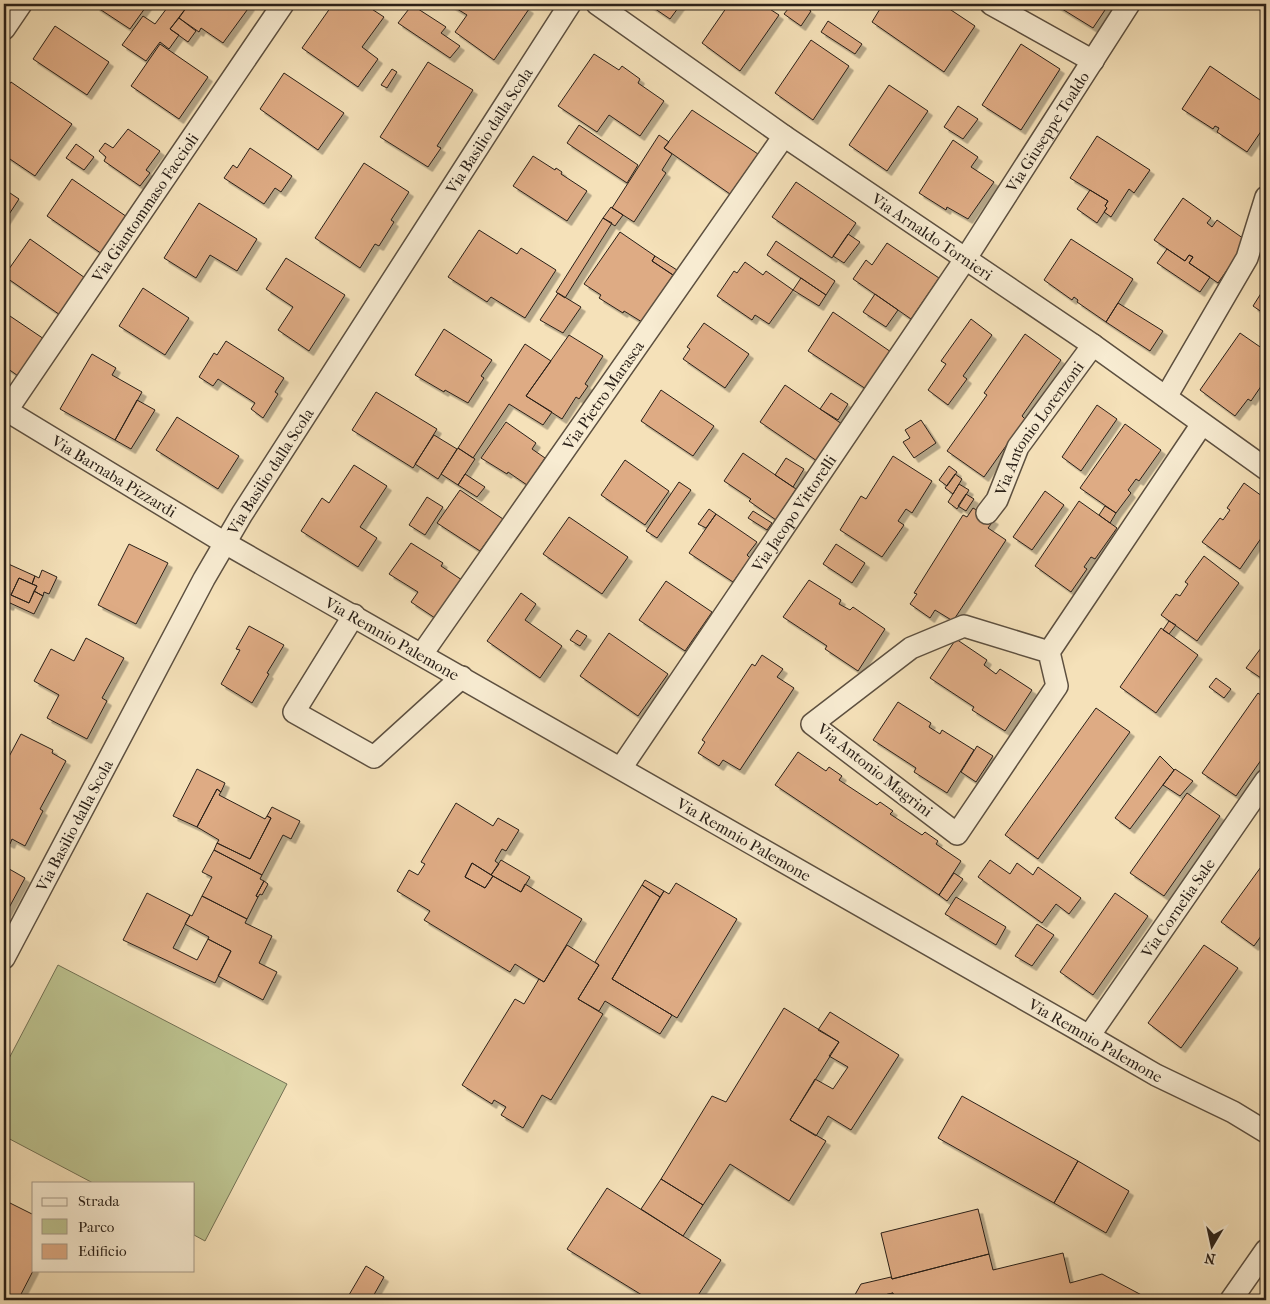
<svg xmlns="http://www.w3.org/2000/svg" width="1270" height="1304" viewBox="0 0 1270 1304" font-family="'IM FELL French Canon',serif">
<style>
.green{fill:#bcc28f;stroke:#737154}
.building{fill:#deab84;stroke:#2a2018;filter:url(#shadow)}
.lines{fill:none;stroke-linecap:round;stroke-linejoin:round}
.minor-casing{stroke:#5d5040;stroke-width:24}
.minor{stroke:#f8ecd2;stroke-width:21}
.labels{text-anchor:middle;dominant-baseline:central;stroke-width:4.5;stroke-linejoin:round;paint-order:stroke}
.street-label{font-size:16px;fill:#2a2018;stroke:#f8ecd2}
</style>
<defs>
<filter id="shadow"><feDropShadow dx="4.5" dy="4.5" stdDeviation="0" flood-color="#0004"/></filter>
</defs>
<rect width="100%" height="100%" fill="#f5e1b9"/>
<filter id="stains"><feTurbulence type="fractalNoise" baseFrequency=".004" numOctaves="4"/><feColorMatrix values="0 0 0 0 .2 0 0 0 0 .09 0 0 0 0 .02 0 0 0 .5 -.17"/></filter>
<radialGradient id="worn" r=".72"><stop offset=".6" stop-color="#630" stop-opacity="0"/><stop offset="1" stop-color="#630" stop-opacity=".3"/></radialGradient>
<path class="green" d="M58,965l229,119 -82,157 -11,-6v-52h-101l-89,-47v-68z"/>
<path class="building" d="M97,4h51l-18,25 -35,-23z
M170,4h19l-19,25 9,6 -10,14 -9,-7 -14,19 -24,-16 21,-29 12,8z
M189,4h58l3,2 -27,37 -22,-15 -2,4 -20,-14z
M333,4h31l20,13 -22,30 16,12 -20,28 -56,-39z
M449,4h73l7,5 -35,51 -39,-28 12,-17z
M648,4h33l-11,15z
M729,4h33l17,11 -39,56 -38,-28z
M792,4h9l10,7 -10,15 -17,-12z
M883,4h59l33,22 -31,46 -72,-50z
M1054,4h55l-16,24z
M412,5l34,22 -5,6 19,13 -10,12 -52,-35z
M179,18l17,13 -8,11 -18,-13z
M828,21l34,23 -7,10 -34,-22z
M55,26l54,36 -22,33 -54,-36z
M811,40l38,26 -36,54 -38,-27z
M160,44l48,33 -29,42 -48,-33z
M1021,44l39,25 -39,61 -39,-25z
M594,54l25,16 3,-4 18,13 -2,4 26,18 -24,35 -31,-21 -12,17 -39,-26z
M428,62l45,28 -36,56 4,2 -13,19 -48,-30z
M1210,66l56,38v20l-19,28 -30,-20 2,-4 -4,-2 -2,3 -31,-20z
M392,69l5,3 -10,16 -6,-3z
M284,73l60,40 -26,37 -58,-41z
M11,82l61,42 -37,52 -31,-21v-63z
M889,85l39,26 -41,60 -38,-26z
M958,106l20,13 -15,20 -19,-12z
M692,110l66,44 -28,40 -66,-46z
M579,125l59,40 -11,18 -60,-40z
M128,129l32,22 -14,19 4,3 -10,13 -36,-25 2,-4 -7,-6 6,-8 8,5z
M659,135l10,7 -5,6 8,6 -10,16 4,3 -32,49 -22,-14z
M1097,136l53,34 -16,23 -5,-4 -18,28 -7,-5 3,-4 -2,-2 3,-5 -38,-23z
M953,140l25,17 -7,10 23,15 -26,37 -21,-12 -1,3 -27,-17z
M76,144l18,13 -10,13 -18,-12z
M250,148l42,28 -11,16 -6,-4 -11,16 -40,-26 9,-13 4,3z
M533,156l22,14 1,-2 6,4 -1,2 26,17 -20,30 -54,-35z
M364,163l45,29 -18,28 3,2 -15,24 -4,-2 -15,24 -45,-30z
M72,179l58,40 -25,37 -58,-40z
M796,182l60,41 -24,35 -60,-41z
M4,189l15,10 -15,23z
M1090,190l18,11 -3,5 2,2 -10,15 -20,-14z
M1183,198l28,20 -4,5 5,4 5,-7 30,21 -29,42 -29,-20 4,-6 -4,-2 -4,6 -31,-21z
M199,203l58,36 -20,32 -27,-16 -14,23 -32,-20z
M611,207l12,8 -8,11 -12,-8z
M603,218l9,5 -47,75 -9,-6z
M479,230l38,24 4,-6 35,22 -31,48 -34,-21 -4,5 -39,-25z
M620,232l35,24 -3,5 21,14 -31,47 -18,-11 -1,2 -24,-15 2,-3 -17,-11z
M848,234l12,8 -16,21 -11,-7z
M30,239l58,41 -25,37 -59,-41z
M1071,239l62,40 -27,43 -29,-20 1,-2 -4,-3 -2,3 -28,-20z
M776,241l59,40 -9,14 -59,-40z
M887,243l52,35 -28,41 -58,-40 13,-19 6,5z
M1167,249l18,12 4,-6 4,2 -4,6 21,14 -10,15 -43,-29z
M655,256l22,14 -4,5 -21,-14z
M286,258l59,37 -36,56 -31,-21 15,-23 -27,-18z
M745,262l18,13 3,-4 27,19 -24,34 -14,-9 -3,5 -35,-24 17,-25 3,2z
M801,278l25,17 -7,11 -26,-16z
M1265,287l1,1v27l-13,-9z
M143,288l46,30 -24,37 -46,-29z
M558,293l23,14 -18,26 -23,-13z
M875,294l23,16 -12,17 -23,-15z
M1118,303l45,28 -13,20 -44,-29z
M4,312l43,29 -26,37 -17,-12z
M833,312l58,40 -25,37 -58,-38z
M971,319l21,16 -29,41 4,3 -19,26 -20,-15 18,-26 -5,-3z
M704,323l45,31 -24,34 -42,-29 7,-10 -3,-2z
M444,329l48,31 -11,16 3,2 -16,25 -23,-13 -1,2 -29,-17z
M1240,333l26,18 -3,4 3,3v21l-15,22 -3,-2 -13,17 -35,-26z
M1025,334l36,26 -39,56 3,3 -41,58 -37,-26 40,-56 -3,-2z
M569,335l34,21 -18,28 3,2 -9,13 -3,-2 -14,22 -36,-23z
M226,341l58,37 -9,14 3,2 -15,24 -12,-9 4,-6 -37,-24 -5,7 -14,-9 15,-24 3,2z
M525,344l26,17 -25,35 26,16 -9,13 -34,-21 -36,54 -15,-10z
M92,354l24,14 -4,7 30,17 -27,48 -55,-31z
M785,385l57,39 -25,37 -57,-39z
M661,390l53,36 -21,30 -52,-35z
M376,392l61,37 -24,39 -61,-38z
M831,393l17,11 -10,16 -18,-11z
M137,400l18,10 -24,39 -16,-9z
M1097,405l20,14 -36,52 -19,-14z
M177,417l62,39 -21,33 -62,-39z
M921,420l15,23 -22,15 -11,-16 7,-4 -5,-8z
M506,422l30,21 -4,6 13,9 -18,27 -19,-13 -1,2 -26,-16z
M1125,424l36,26 -22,31 -3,-2 -8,11 3,3 -15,20 -36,-25z
M434,435l23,14 -19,30 -23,-15z
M458,448l17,11 -17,26 -17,-11z
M743,453l53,36 -20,31 -27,-19 2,-2 -27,-18z
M893,456l39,25 -20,32 -6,-4 -8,12 6,4 -22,32 -42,-27 21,-34 5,3z
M786,458l18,11 -11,18 -18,-12z
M625,460l44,31 -24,34 -44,-30z
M354,465l33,21 -27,41 17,11 -19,29 -57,-36 21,-33 7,5z
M949,466l8,6 -10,14 -8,-6z
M465,474l20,13 -8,10 -19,-12z
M955,474l7,5 -9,15 -8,-6z
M679,482l12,8 -34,48 -11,-7z
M1244,483l22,16v32l-26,38 -38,-27 18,-24 3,2 7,-10 -3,-2z
M959,484l10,6 -12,19 -9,-7z
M460,490l43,29 -23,32 -43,-28z
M1045,491l19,14 -32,45 -19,-13z
M966,494l8,5 -8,12 -8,-5z
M427,497l16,10 -18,28 -16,-10z
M1079,501l38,27 -22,31 -4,-2 -7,10 3,2 -16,23 -36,-26z
M1105,506l11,7 -6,10 -11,-8z
M973,508l21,12 -6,8 18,12 -53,81 -18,-11 -5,8 -20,-14 7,-10 -3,-1 49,-78 4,2z
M709,509l7,5 -10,14 -8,-4z
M753,511l19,12 -5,7 -19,-12z
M716,514l41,28 -10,13 3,3 -17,24 -44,-29z
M569,517l59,40 -26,37 -59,-40z
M411,543l32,20 -2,3 24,16 -27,38 -27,-18 7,-10 -29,-18z
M129,544l39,19 -32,61 -38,-19z
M836,544l29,19 -13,20 -29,-19z
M1204,556l35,27 -42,58 -36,-26 15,-21 4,2 8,-12 -3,-2z
M4,562l31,14 -3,8 -13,-6 -8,17 18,8 5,-12 9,5 -9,18 -24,-11 -1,3 -5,-2z
M42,570l15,7 -8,17 -5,-2 -1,4 -9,-5 3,-5 -5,-2 3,-8 4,2z
M19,578l18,8 -8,17 -18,-8z
M809,580l32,20 -2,4 11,6 3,-3 32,22 -27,42 -33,-22 2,-3 -44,-29z
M666,581l46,31 -27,39 -46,-31z
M521,593l15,11 -11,16 37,26 -22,32 -53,-37z
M1169,621l7,4 -7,9 -6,-4z
M249,626l35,19 -17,28 2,1 -17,29 -31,-19 19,-34 -4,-1z
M1161,628l37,27 -42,58 -36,-26z
M577,630l10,6 -7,10 -10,-6z
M609,633l59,41 -30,42 -58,-40z
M86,638l38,20 -22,40 5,3 -20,38 -40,-21 12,-23 -25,-14 17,-32 23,12z
M956,639l31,21 -3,5 12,9 4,-5 32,21 -27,41 -33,-21 2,-3 -44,-29z
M1264,644l2,1v33l-2,2 -18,-12z
M762,655l21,14 -6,8 17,11 -54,82 -17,-10 -4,6 -21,-13 7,-11 -3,-2 50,-76 3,2z
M1216,678l15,11 -7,9 -15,-11z
M1258,693l8,6v54l-30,43 -34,-23z
M898,702l33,21 -2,4 11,7 2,-4 32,20 -27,43 -33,-21 2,-4 -43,-28z
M1096,708l34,24 -92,127 -33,-24z
M21,734l32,16 -1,3 14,8 -26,48 3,2 -18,35 -13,-7 -2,5 -6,-3v-75z
M977,746l16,10 -17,26 -15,-10z
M798,752l28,19 3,-4 13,9 -3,4 38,25 3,-3 13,9 -3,3 32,21 3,-3 13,9 -2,3 25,17 -22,34 -164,-110z
M1160,756l14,14 -44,59 -15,-11z
M197,769l28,14 -4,9 -4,-3 -20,38 -24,-11z
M1175,769l18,12 -13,15 -17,-11z
M217,789l4,3 -2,3 46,24 2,-3 4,2 -21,41 -33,-16 2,-3 -22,-13z
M1187,793l33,23 -56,80 -34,-23z
M456,803l37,23 5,-8 21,12 -13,21 -4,-2 -7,12 4,3 -8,11 -19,-12 -7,14 20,11 8,-12 28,16 4,-8 57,35 -38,63 -29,-18 -5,8 -86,-52 6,-9 -33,-20 12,-21 9,5 7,-11 -4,-2z
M272,807l28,14 -9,18 -8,-4 -21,40 -48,-25 3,-7 33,16 21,-41 -4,-2z
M214,850l48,25 -2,4 4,2 -8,15 2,1 -11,22 -45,-23 10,-19 -10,-5z
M501,860l29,17 -9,15 -30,-17z
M990,860l20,14 7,-11 16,12 5,-8 43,31 -12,16 -13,-10 -14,19 -64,-46z
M1266,860v69l-12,17 -33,-24z
M472,863l21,13 -8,12 -20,-11z
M4,866l21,12 -21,39z
M954,873l9,6 -16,22 -8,-6z
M645,880l19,11 -4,6 -18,-12z
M264,881l4,3 -6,11 -2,-1 -2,3 -2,-1z
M676,883l61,36 -60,99 -65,-39 52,-88 5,3z
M642,885l18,12 -48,82 60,36 -12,19 -55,-33 -6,10 -21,-12 21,-34 -4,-3z
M147,893l43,22 -17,33 24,12 11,-21 23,12 -16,32 -92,-43z
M1115,893l33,23 -55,79 -33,-23z
M202,896l45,23 -2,4 27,13 -13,27 18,9 -14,28 -45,-24 13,-25 -23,-12 1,-2 -24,-13 5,-9 2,1z
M956,897l50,30 -10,18 -51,-31z
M1037,924l17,11 -22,31 -17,-10z
M567,945l32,20 -21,34 25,15 -52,86 -9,-5 -19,33 -22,-13 5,-8 -12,-7 -2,4 -30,-19 53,-86 9,5 15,-25 5,3z
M1204,945l34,23 -57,80 -33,-25z
M784,1008l55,34 -49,78 36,21 -37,60 -59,-37 -27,41 -42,-26 51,-83 14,6z
M830,1012l69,43 -48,75 -23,-14 -12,20 -26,-16 25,-41 18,10 15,-22 -19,-11 10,-14 -21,-12z
M962,1096l116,65 -24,42 -116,-65z
M1078,1161l51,30 -23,42 -52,-30z
M661,1179l42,26 -20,31 -42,-27z
M607,1188l114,72 -26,40h-45l-83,-51z
M4,1200l30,15v54l-16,31h-14z
M978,1209l11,45 -97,25 -11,-46z
M1063,1253l7,30 32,-9 49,26h-257l-1,-7 -30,7h-11l9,-16 30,-7 1,2 97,-25 4,16z
M366,1266l18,11 -13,23h-25z
M893,1293l1,7h-31z"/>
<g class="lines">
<defs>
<g id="minor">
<path id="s1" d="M597,4l187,132 309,209 173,124"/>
<path d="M991,4l102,57"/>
<path d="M4,29l17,-25"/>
<path d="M1166,397l81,-139 19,-61"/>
<path id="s2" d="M4,409l221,134 864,493 67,39 77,37 33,20"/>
<path id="s3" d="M7,410l276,-406"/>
<path id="s4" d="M987,513l10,-13 21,-53 75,-102"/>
<path d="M354,615l-60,97 80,45 88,-80"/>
<path d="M1049,652l8,34 -100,148 -145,-110 99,-76 53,-22 85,26 153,-228"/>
<path id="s5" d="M422,654l362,-518"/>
<path id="s6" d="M621,768l345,-510 163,-254"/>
<path id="s7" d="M4,958l200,-379 38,-65 328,-510"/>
<path id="s8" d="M1089,1036l177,-256"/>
<path d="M1231,1300l35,-50"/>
</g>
</defs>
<use href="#minor" class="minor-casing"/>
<use href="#minor" class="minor"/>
</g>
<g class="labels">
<g class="street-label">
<text stroke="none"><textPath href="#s7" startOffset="960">Via Basilio dalla Scola</textPath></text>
<text stroke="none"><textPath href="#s6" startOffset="766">Via Giuseppe Toaldo</textPath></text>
<text stroke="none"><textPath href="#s3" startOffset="245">Via Giantommaso Faccioli</textPath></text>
<text stroke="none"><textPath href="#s1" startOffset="408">Via Arnaldo Tornieri</textPath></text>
<text stroke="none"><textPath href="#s5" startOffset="316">Via Pietro Marasca</textPath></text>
<text stroke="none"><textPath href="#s4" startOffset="100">Via Antonio Lorenzoni</textPath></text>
<text stroke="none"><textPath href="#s7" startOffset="555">Via Basilio dalla Scola</textPath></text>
<text stroke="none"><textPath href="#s2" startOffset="129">Via Barnaba Pizzardi</textPath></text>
<text stroke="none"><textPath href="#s6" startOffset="308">Via Jacopo Vittorelli</textPath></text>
<text stroke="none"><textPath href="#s2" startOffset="451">Via Remnio Palemone</textPath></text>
<text transform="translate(875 770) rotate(38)">Via Antonio Magrini</text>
<text stroke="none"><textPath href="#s7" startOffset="150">Via Basilio dalla Scola</textPath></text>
<text stroke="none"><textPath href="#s2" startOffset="856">Via Remnio Palemone</textPath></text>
<text stroke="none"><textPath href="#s8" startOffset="156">Via Cornelia Sale</textPath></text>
<text stroke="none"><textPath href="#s2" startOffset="1261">Via Remnio Palemone</textPath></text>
</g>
</g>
<rect width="1270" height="1304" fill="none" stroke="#f5e1b9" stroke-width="20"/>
<rect x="5" y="5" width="1260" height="1294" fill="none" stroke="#2a2018" stroke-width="2.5"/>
<rect x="10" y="10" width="1250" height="1284" fill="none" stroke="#2a2018"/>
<rect x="32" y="1182" width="162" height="90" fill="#f8ecd2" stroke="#a69a88"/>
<rect x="42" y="1198" width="25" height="8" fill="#f8ecd2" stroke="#a69a88"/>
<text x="78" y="1206" font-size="15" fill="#2a2018">Strada</text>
<rect x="42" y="1219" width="25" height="15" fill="#bcc28f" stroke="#a69a88"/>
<text x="78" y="1232" font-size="15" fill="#2a2018">Parco</text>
<rect x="42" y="1244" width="25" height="15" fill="#deab84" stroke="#a69a88"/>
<text x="78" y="1256" font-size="15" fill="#2a2018">Edificio</text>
<g transform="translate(1212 1246) rotate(189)" stroke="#f8ecd2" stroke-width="4" paint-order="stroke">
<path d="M0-4L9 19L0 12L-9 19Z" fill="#2a2018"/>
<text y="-8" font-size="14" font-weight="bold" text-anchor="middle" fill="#2a2018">N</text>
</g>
<rect width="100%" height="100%" filter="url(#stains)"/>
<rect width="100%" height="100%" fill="url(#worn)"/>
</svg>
